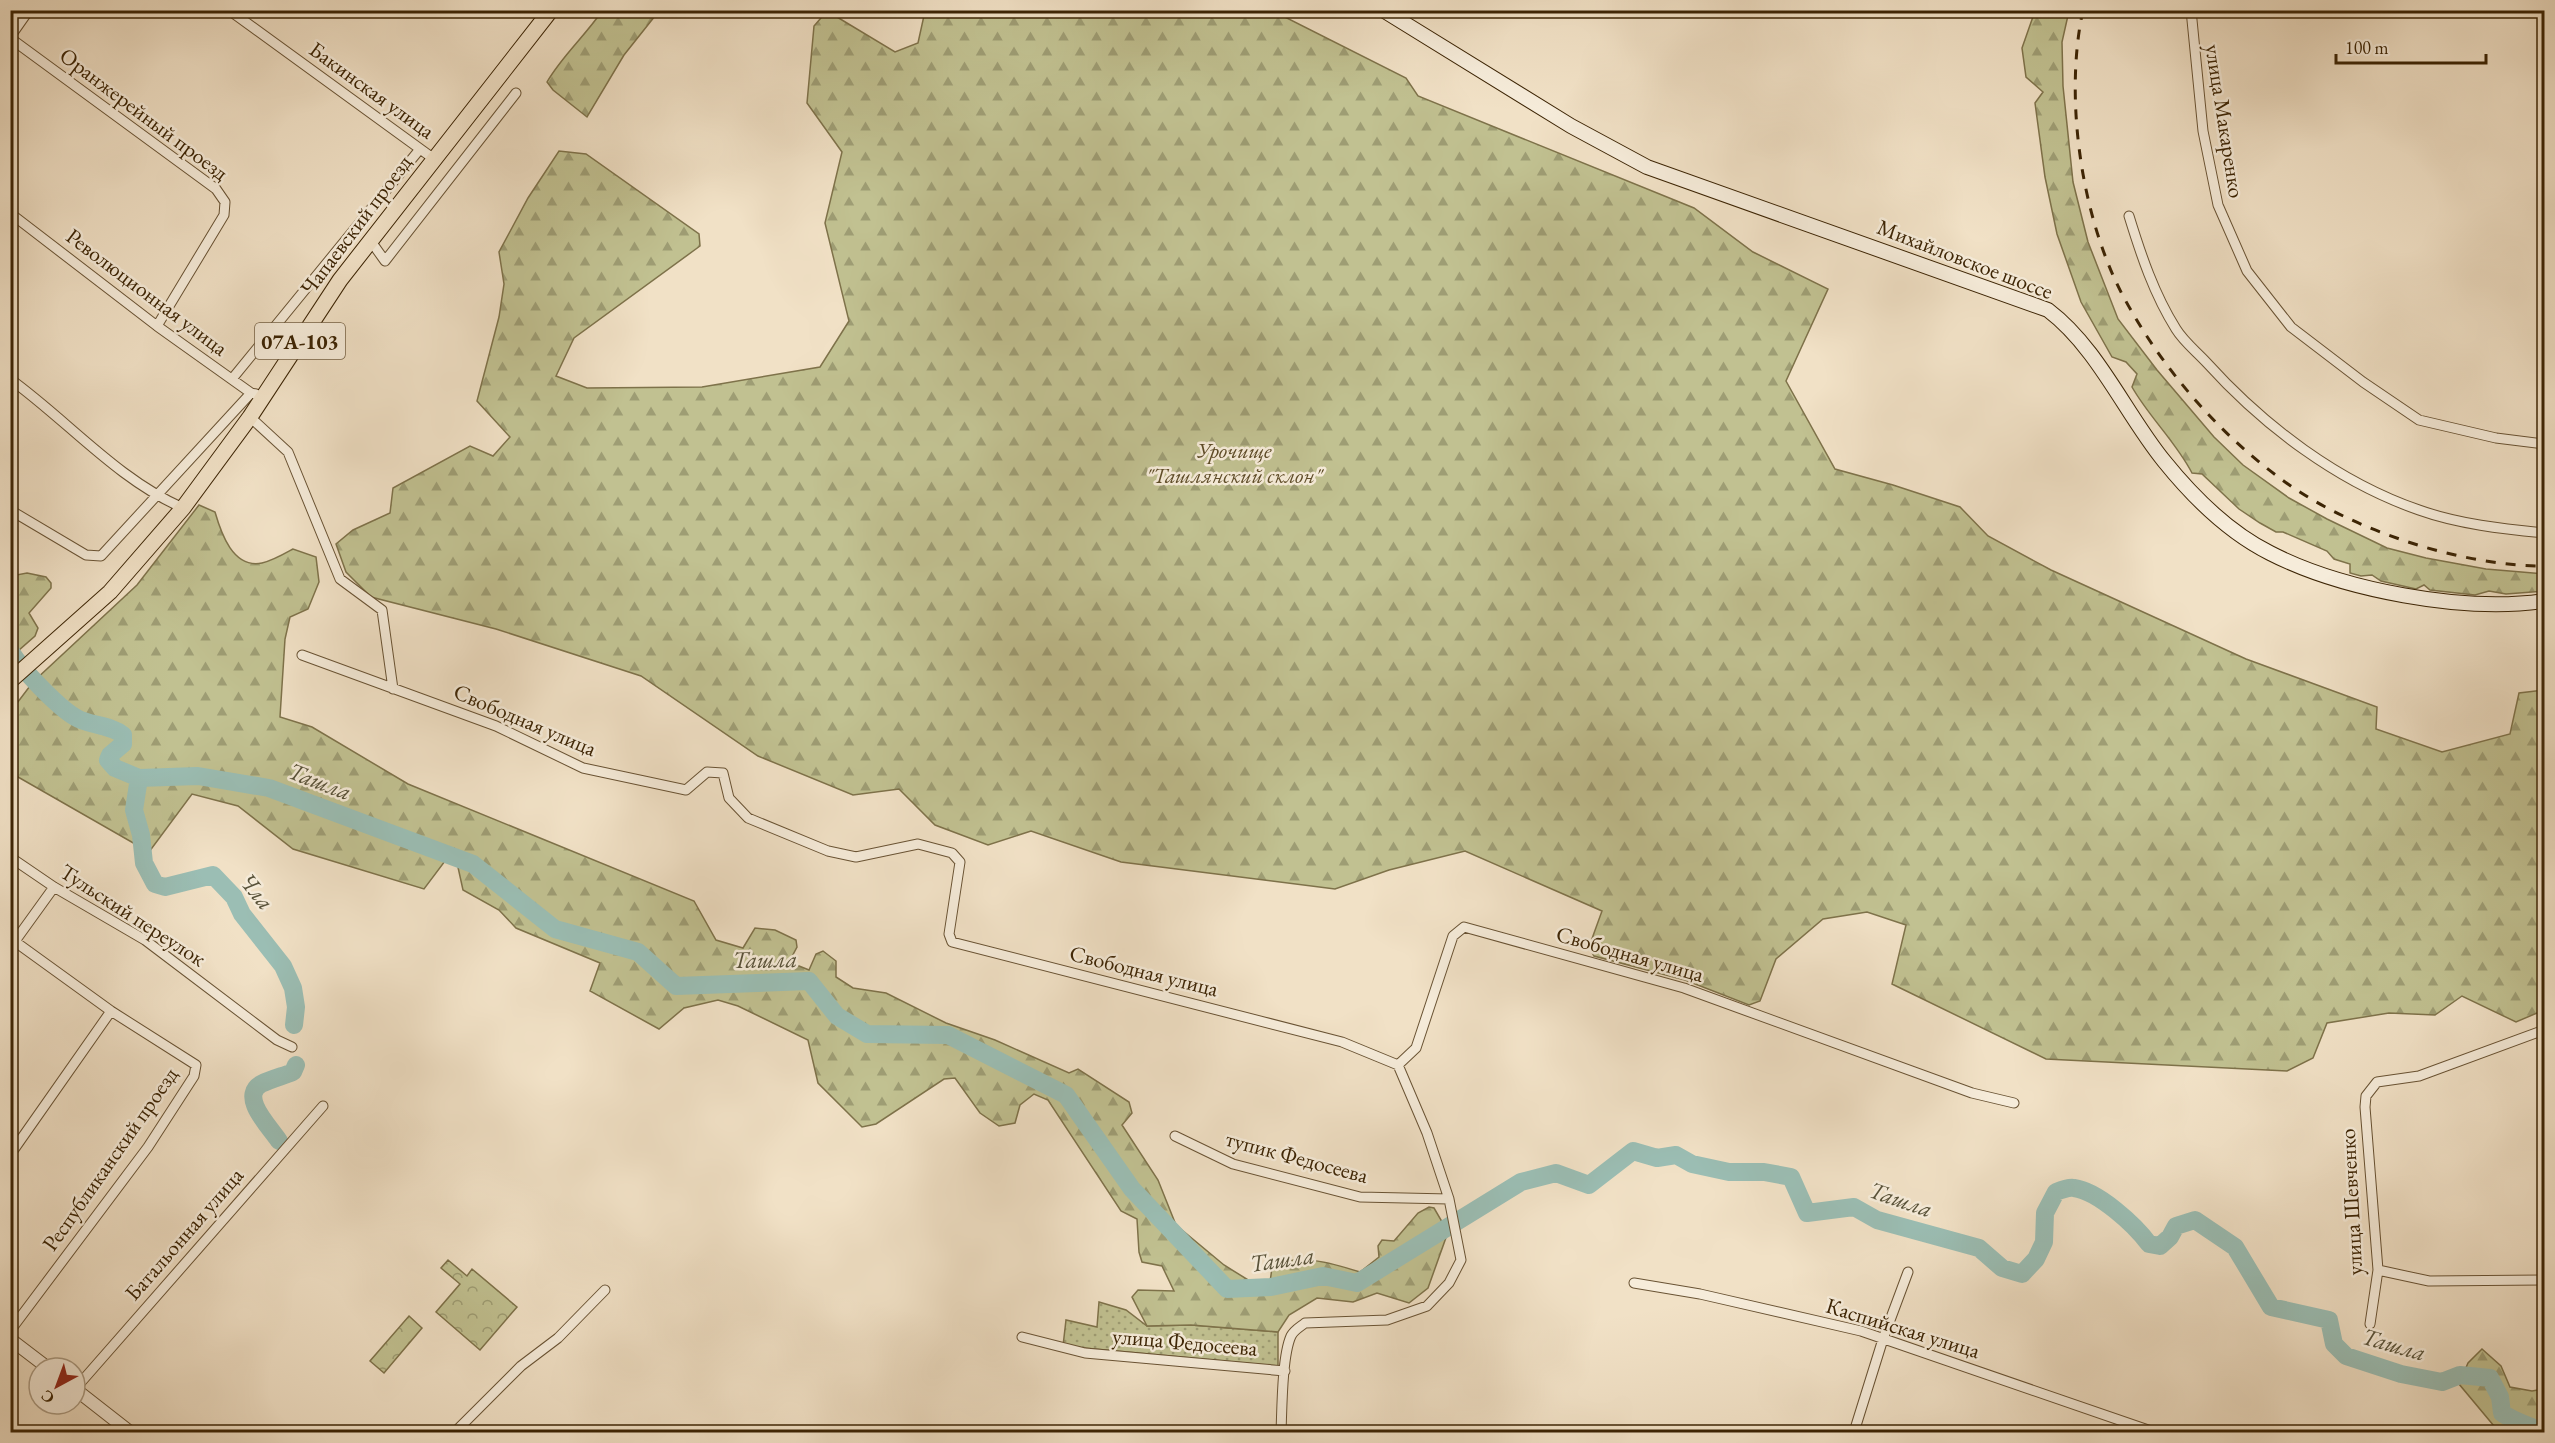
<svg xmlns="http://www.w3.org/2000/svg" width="2555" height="1443" viewBox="0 0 2555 1443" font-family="'EB Garamond',serif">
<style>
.grass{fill:url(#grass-dots);stroke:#7e724a;stroke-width:1.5}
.forest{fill:url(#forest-firs);stroke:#7e724a;stroke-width:1.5}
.park{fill:url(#park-crowns);stroke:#7e724a;stroke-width:1.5}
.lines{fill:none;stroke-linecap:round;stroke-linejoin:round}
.river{stroke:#9bbeb4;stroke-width:18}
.minor-casing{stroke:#695334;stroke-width:11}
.tertiary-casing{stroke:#695334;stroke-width:14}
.secondary-casing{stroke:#3c2404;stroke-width:16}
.primary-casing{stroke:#3c2404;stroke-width:17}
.minor{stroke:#f6ecda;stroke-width:9}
.tertiary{stroke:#f6ecda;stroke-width:12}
.secondary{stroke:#f6ecda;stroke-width:14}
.primary{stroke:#f1e1c6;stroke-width:15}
.rail{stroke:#3c2404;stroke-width:3;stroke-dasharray:10 10;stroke-linecap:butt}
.labels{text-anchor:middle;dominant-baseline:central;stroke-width:5;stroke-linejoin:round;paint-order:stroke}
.shield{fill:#f6ecda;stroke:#746044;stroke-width:1.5}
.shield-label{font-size:21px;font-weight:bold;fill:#3c2404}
.street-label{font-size:22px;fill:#3c2404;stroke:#f6ecda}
.park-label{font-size:22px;font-style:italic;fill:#5d4b27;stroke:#f6ecda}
.water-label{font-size:24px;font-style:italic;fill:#585239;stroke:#f6ecda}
</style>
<defs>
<pattern id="grass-dots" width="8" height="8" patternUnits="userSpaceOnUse" patternTransform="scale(1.5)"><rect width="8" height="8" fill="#c1c191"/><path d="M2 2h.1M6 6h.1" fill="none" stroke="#9e9d74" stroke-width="1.8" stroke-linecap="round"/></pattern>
<pattern id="forest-firs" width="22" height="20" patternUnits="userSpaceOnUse" patternTransform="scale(1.5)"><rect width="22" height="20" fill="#c1c191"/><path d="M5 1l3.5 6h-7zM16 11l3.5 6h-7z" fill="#9e9d74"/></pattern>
<pattern id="park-crowns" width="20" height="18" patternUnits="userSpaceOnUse" patternTransform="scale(1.5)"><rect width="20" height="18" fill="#c1c191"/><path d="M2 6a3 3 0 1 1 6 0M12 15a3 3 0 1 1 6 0" fill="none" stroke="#9e9d74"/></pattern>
</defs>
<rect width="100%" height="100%" fill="#f1e1c6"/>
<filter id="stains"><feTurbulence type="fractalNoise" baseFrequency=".00333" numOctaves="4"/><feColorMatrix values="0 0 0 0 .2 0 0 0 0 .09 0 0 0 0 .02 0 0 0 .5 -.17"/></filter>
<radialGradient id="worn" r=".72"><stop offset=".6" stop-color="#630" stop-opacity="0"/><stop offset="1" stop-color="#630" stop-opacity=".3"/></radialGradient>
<path class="grass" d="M1099,1302l27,8 21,16 44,-1 87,7v34l-215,-20 3,-26 31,7z"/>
<path class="forest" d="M602,11h57l-35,44 -37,62 -34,-27 -6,-8c15,-26 38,-46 55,-71z
M827,11l68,41 23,-9 7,-32h348l133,67 12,18 276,112 59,44 75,37 -42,92 49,88 58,16 67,22 28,29 63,34 195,89 131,48 -1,22 66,23 68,-18 9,-41 25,-3v320l-28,12 -54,-26 -27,19 -46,-2 -62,10 -14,35 -26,13 -241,-12 -154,-75 14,-59 -39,-13 -44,7 -47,40 -16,42 -11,4 -64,-25 -91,-24 -5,-9 13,-36 -137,-60 -76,19 -54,19 -214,-27 -90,-31 -43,14 -53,-20 -36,-36 -46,6 -95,-39 -117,-80 -145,-47 -125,-32 -25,-25 -10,-28 17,-14 37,-17 3,-25 77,-42 23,10 17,-19 -33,-36 22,-84 5,-33 -5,-32 29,-54 31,-47 27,3 113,80 1,12 -126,92 -18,38 31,12 115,-1 118,-20 29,-46 -24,-98 17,-71 -35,-49 7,-77z
M2035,11h34l-7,31 1,44 10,96 15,60 30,77 39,51 57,67 29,28 46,33 38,21 60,29 39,10 60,11 58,5v17l-38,3 -17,-3 -14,4 -45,-5 -6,-5 -8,4 -35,-8 -9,-6 -11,1 -11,-3v-9l-16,-5 -7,-8 -44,-19h-7l-16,-9 -21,-14 -37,-35 -10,-1c-16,-31 -43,-56 -60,-86l5,-13 -11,-12 -14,-5 -31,-55 -24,-68 -12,-57 -10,-74 8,-11 -17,-15 -4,-29z
M199,505l16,7c6,21 18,57 47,51 10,-2 22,-9 31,-14l23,8 3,25 -11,27 -18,8 -5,22 -5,78 32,10 96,57 286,117 22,39 27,8 12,-20 20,2 21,10 1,7 -8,15 20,8 7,-16 7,-3 13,10v16l17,11 33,5 60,30 49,17 74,33 9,-4 51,33 3,11 -10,12 36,55 18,45 48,40 29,18 17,-1 2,-14c22,-17 63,-4 88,4l19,-15 -1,-11 4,-6 12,1 24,-28 11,-6 5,1 14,24 -20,56 -19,15 -32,-10 -24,9 -36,-4 -28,17 -11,17 -87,-7 -44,1 -15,-29 6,-7 36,1 -12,-25 -20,-4 -3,-10 -2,-33 -16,-8 -73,-111 -14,-6 -14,11 -5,18 -16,3 -19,-13 -25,-35 -11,1 -68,45 -14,3 -44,-44 -10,-43 -70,-34 -20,-6 -34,8 -25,21 -69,-38 10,-28 -84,-35 -17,-18 -36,-20 -9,-41 -30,40 -131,-40 -55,-43 -46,-12 -43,58 -138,-79v-62l22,-29 104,-97z
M27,573l19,4 5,6v5l-22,25 9,15 -3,8 -24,21v-81z
M2482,1349l19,17 9,21 22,4 12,-2v43h-45l-40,-48 9,-21z"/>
<path class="park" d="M448,1260l19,16 5,-7 45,38 -37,43 -44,-38 24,-28 -19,-16z
M409,1316l13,12 -38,45 -14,-12z"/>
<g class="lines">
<path class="river" d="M10,650c10,18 48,57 65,67 14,9 34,7 48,18v9l-13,11 -2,5 7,8 24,10 59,-2 71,12 204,76 82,65 83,23 38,34 133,-5 28,35 30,18 81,1 118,60 66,94 95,100 44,-2 52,-11 34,7 164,-101 35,-9 33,12 44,-34 24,7 19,-3 16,9 37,8h35l27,5 16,36 47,-6 23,13 102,28 23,20 20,6 14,-15 8,-17 1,-29 11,-21c5,-2 13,-5 18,-4 24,3 61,37 75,56l11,2 10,-9 6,-11 19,-6 40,27 36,60 58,13 5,24 12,12 55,18 41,8 18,-7 30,3 10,19 2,16c13,9 26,12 41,19
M139,778l-5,32 7,25 3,28 11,21 10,3 48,-12 21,22 8,17 41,52 10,22 3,19 -2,18
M279,1141c-9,-14 -40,-44 -18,-57 10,-5 22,-8 32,-12l3,-7"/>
<defs>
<path id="minor" d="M229,10l205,149
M2191,10l12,121 15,74 29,66 44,56 72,55 56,38 77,18 48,6
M10,37l19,-27
M10,38l206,151 9,13 -1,13 -67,111
M10,213l147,113 94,67 5,1
M2129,216c12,39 25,78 47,113 8,13 21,23 31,34 57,63 131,119 212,147 39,14 84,19 125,23
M370,240l15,21 131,-168
M10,379c58,42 107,100 173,129
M232,379l188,-230
M250,417l38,35 52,127 42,31 11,79
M10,510l76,45 15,1 150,-163
M302,655l194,71 87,42 103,22 21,-18 16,1 6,25 19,20 80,33 28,6 62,-13 34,9 8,9 -11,72 3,8 390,100 56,23 18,-17 37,-112 11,-9 220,61 288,105 42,10
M10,857l44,30 91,53 132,100 15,7
M10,938l101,73 85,54 -2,11 -46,71 -138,184
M10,948l44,-61
M1175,1136l58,28 127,33 89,2
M10,1155l101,-144
M2378,1270l51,11 115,-1
M1634,1283l66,11 161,37 293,101
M2370,1324l8,-54 -13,-163 1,-11 11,-14 42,-6 125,-46
M1022,1337l63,16 200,18
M75,1389l248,-283
M455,1432l66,-66 37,-28 47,-48
M1281,1432c1,-23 1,-76 10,-96 3,-6 9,-9 14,-13l82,-3 40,-14 22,-23 12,-23 -12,-61 -22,-66 -29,-68
M1854,1432l29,-93 25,-67"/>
<path id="tertiary" d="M10,1339l38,29
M75,1389l55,43"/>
<path id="secondary" d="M1383,10l188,116 76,41 401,143c50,38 77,103 116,151 29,36 64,71 106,92 72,37 194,60 274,48"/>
<path id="primary" d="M10,681l100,-89 73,-84 67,-91 90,-137 211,-270"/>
</defs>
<use href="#minor" class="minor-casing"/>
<use href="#tertiary" class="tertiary-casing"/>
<use href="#secondary" class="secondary-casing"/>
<use href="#primary" class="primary-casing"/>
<use href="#minor" class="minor"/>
<use href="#tertiary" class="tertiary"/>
<use href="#secondary" class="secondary"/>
<use href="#primary" class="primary"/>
<path class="rail" d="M2083,10c-19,87 -2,205 39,284 37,70 92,135 155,182 43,33 95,55 147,71 39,11 80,19 120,19"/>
</g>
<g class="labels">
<rect class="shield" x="255" y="323" width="90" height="36" rx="4.5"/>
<g class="shield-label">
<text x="300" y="341">07А-103</text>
</g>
<g class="street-label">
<text transform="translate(372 90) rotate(36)">Бакинская улица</text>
<text transform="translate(144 114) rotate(37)">Оранжерейный проезд</text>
<text transform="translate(2225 121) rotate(81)">улица Макаренко</text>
<text transform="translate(356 225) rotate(-53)">Чапаевский проезд</text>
<text transform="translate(1965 259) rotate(21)">Михайловское шоссе</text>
<text transform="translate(147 292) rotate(37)">Революционная улица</text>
<text transform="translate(525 720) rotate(23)">Свободная улица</text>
<text transform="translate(133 915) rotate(33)">Тульский переулок</text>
<text transform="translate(1630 954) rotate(16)">Свободная улица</text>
<text transform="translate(1144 971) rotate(14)">Свободная улица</text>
<text transform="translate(1297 1157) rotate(15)">тупик Федосеева</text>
<text transform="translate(110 1159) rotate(-55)">Республиканский проезд</text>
<text transform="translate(2351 1202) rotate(-93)">улица Шевченко</text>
<text transform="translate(184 1234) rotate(-49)">Батальонная улица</text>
<text transform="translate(1903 1328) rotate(17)">Каспийская улица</text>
<text transform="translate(1185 1342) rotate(5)">улица Федосеева</text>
</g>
<g class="park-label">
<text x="1234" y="450">Урочище<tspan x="1234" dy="25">"Ташлянский склон"</tspan></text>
</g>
<g class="water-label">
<text transform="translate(320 781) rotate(21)">Ташла</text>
<text transform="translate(257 891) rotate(51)">Чла</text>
<text transform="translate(765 959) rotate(-1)">Ташла</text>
<text transform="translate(1901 1199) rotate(19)">Ташла</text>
<text transform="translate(1282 1259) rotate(-8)">Ташла</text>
<text transform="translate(2394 1344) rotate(16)">Ташла</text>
</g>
</g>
<rect width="2555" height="1443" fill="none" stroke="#f1e1c6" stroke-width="36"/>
<rect x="12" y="12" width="2531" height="1419" fill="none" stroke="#3c2404" stroke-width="3"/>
<rect x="18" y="18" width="2519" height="1407" fill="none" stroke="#3c2404" stroke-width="1.5"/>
<g transform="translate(57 1386) rotate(221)"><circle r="28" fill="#f6ecda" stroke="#ac9c84" stroke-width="1.5"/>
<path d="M0-4.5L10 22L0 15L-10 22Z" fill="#8f2418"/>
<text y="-9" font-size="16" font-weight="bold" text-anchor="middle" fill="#3c2404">С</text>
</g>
<path d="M2336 54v9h150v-9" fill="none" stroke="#3c2404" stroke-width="3"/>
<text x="2345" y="54" font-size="18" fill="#3c2404" stroke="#f6ecda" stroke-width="4.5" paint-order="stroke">100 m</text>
<rect width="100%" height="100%" filter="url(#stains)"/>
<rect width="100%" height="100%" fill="url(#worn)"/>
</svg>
